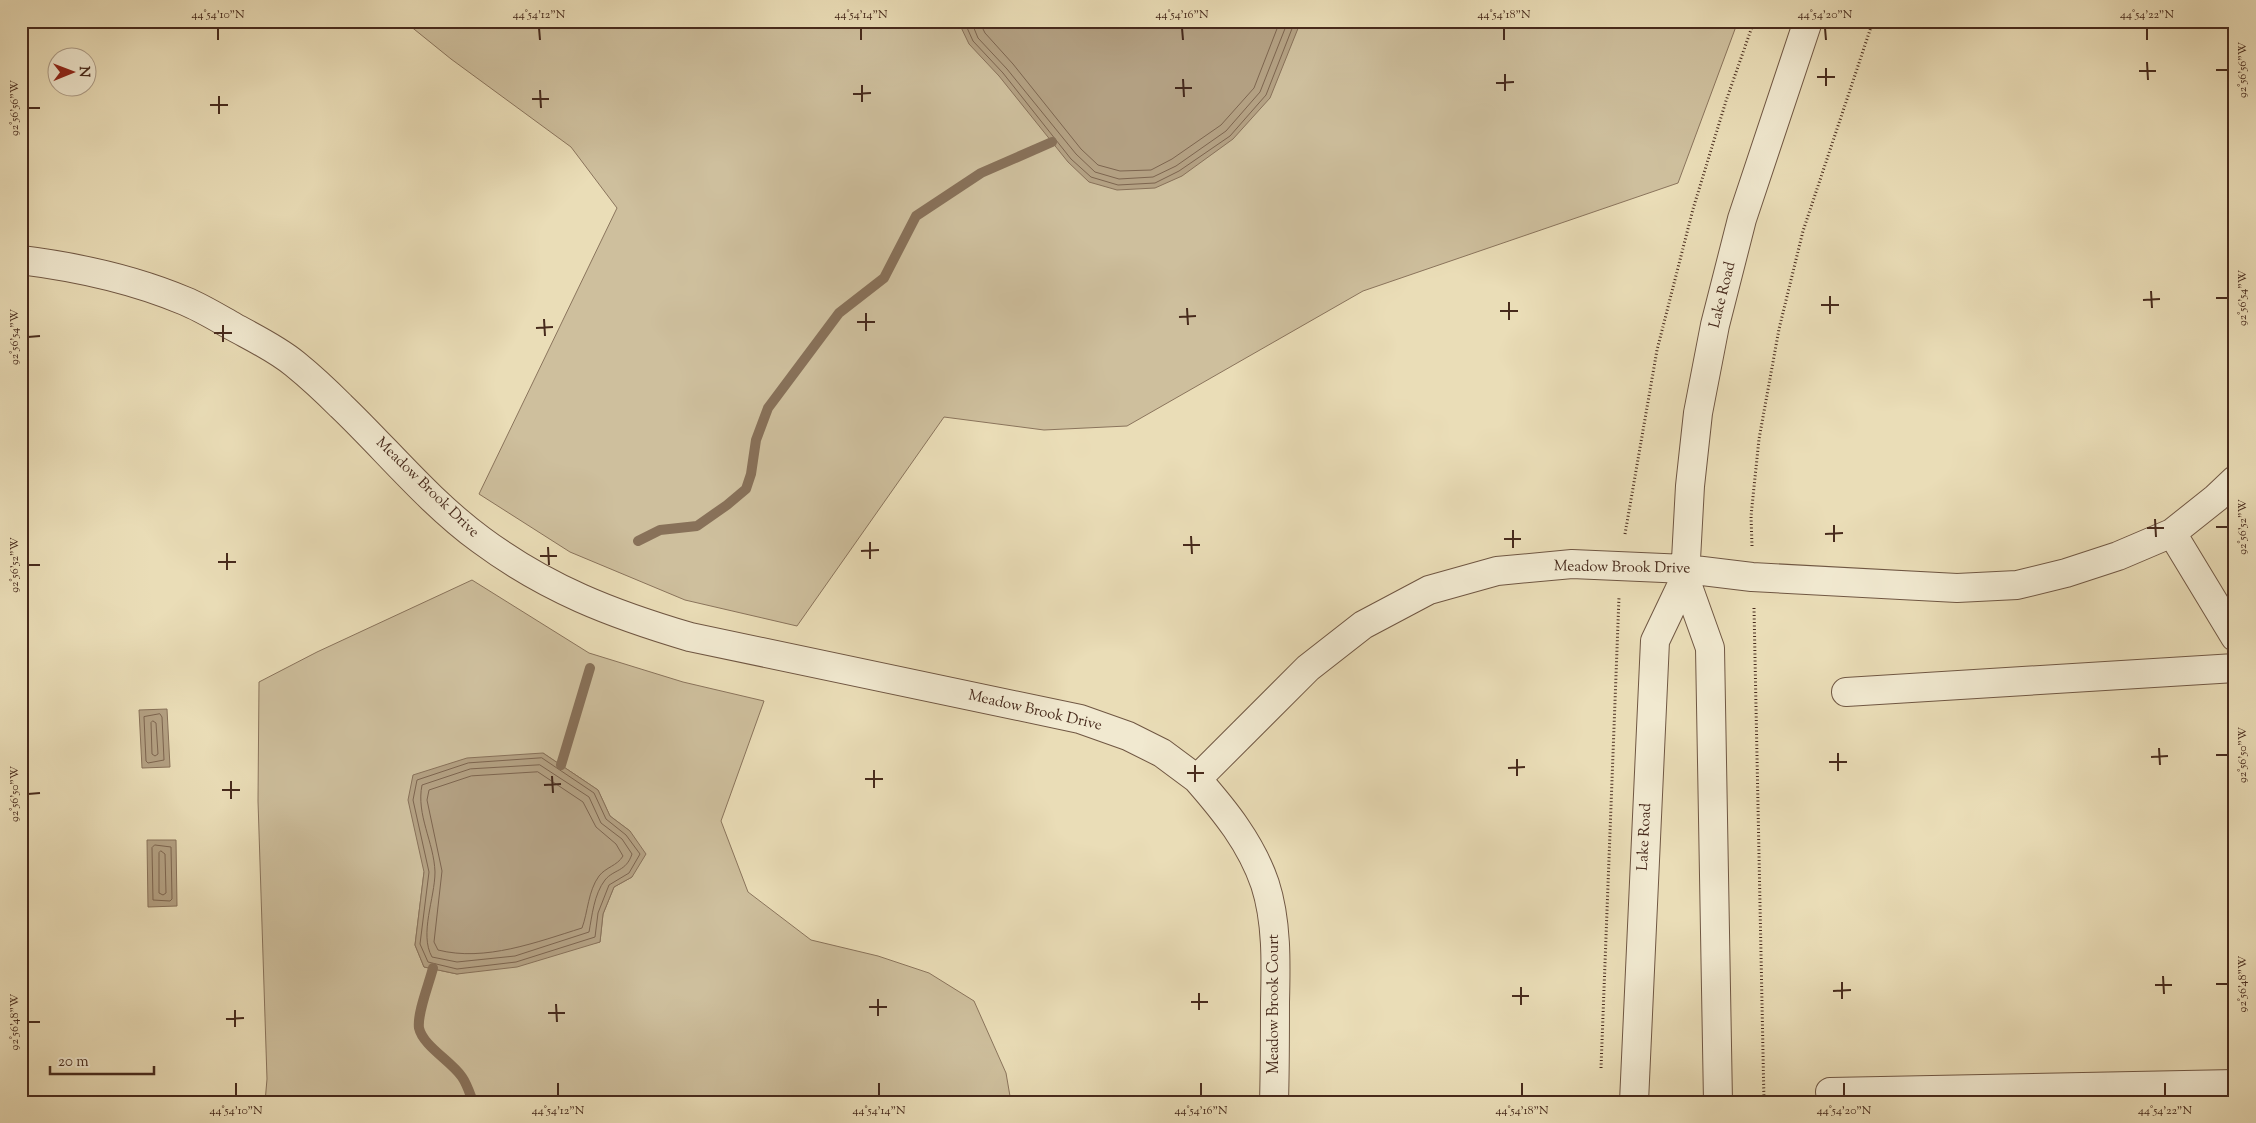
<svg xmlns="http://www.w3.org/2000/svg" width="2256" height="1123" viewBox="0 0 2256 1123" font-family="'Sorts Mill Goudy',serif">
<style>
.green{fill:#cebf9d;stroke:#8a745c;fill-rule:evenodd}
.water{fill:#b3a082;stroke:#887159}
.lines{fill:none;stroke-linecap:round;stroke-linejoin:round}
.shore{stroke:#7d654f;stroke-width:1}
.stream{stroke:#887159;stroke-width:10}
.minor-casing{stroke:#705743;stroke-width:30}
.path{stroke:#472a1c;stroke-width:3;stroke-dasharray:1 2.5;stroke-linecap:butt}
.minor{stroke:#f1e9d0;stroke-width:28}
.ticks{fill:none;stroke:#472a1c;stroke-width:2}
.labels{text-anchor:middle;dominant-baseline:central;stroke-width:4;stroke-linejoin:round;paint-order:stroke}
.street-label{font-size:15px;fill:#472a1c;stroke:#f1e9d0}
.neatline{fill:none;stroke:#472a1c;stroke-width:2}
.ticks-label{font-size:12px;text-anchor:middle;fill:#472a1c}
</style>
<rect width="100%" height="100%" fill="#eaddb7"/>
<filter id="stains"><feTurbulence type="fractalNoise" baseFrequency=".004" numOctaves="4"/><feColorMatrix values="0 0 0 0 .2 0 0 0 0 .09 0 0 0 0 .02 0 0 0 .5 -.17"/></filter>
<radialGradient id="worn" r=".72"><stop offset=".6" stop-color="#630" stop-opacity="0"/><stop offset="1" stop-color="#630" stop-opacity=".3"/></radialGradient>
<path class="green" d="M404,21h1334l-60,162 -315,108 -236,135 -83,4 -100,-13 -147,209 -112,-26 -115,-48 -91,-58 138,-286 -46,-61 -120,-88z
M472,580l117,73 94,29 81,19 -43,120 27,71 63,48 67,16 51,17 45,28 32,72 5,29h-746l2,-23 -9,-278 1,-119 58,-30zM543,753l55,37 12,26 20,15 2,46 -18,10 -11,27 -3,28 -143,32 -33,-7 -9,-22 9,-73z"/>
<path class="water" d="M958,21h343l-31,77 -37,41 -51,37 -27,12 -38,2 -28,-8 -21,-20 -69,-86 -30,-32z
M167,709l3,58 -28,1 -3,-58z
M543,753l55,37 12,26 20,15 16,23 -14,23 -18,10 -11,27 -3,28 -83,25 -60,7 -33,-7 -9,-22 9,-73 -16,-72 5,-25 54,-17z
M147,840h29l1,66 -29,1z"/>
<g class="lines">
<path class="shore" d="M964,21l9,20 30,32 68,86 20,18 27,8 37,-2 24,-12 51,-35 36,-41 29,-74
M971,21l7,17 29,31 69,85 19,18 24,7 34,-2 23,-11 50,-35 34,-39 28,-71
M979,21l6,12 28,31 68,85 17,16 22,6 31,-1 21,-11 49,-34 33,-37 26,-67
M160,714l2,3 2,43 -16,3 -2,-2 -2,-44z
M153,721l3,2 2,31 -3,2 -3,-2 -1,-31z
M542,758l52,35 12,26 20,16 14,19 -11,19 -20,12 -11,28 -3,24 -79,25 -59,7 -29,-7 -8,-18 9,-72 -16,-72 4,-20 51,-17z
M540,765l49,32 12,26 21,16 10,15c-6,18 -18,15 -27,26 -11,14 -13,36 -16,52l-74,24 -58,6 -25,-5c-13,-23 3,-59 3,-85 -1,-30 -19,-57 -13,-87l48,-16z
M538,772l45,30 13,25 20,17 7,12c-6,10 -17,11 -24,20 -11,15 -11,36 -17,52 -45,14 -97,34 -144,22l-4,-8 8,-71 -15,-71 2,-10 42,-14z
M155,845l16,2 1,52 -2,2 -17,-1 -1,-52z
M161,851l4,3 1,39 -3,2 -4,-2v-40z"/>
<path class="stream" d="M638,541l22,-11 37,-4 30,-21 19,-16 5,-15 5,-34 12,-32 71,-95 45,-35 32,-62 65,-43 71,-31
M561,765l29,-97
M433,968c-4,16 -16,45 -14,60 4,18 32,33 43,49 5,7 8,17 11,25"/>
<defs>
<path id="minor" d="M21,260c56,7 112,19 164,41 17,7 33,17 49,26 20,11 43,22 61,37 16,13 32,28 46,42 46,44 88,96 140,134 66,49 131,74 209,97l390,82 48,17 34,17 35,26 111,-111 55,-43 66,-35 68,-19 75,-7 114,5 66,8 205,11 60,-3 49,-12 52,-17 54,-23 44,-35 19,-18
M2172,533l63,104
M1685,578l25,70 8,454
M1846,692l389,-24
M1197,779c28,32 54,64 68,105 12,37 11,79 10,118 0,33 0,67 -1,100
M1830,1092l405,-8
M1634,1102l21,-461 30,-63 5,-92 8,-73 17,-88 27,-106 66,-198"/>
</defs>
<use href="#minor" class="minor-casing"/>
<path class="path" d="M1625,534l32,-184 36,-141 33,-108 28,-80
M1752,546l-1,-30 8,-77 20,-110 24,-98 70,-210
M1754,608l10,494
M1601,1068l18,-471"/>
<use href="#minor" class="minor"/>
</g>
<path class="ticks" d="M218,28v12M539,28l1,12M861,28v12M1182,28l1,12M1504,28v12M1825,28l1,12M2147,28v12M2147,62l1,18M1826,68v18M2216,70h12M2139,71h17M1505,74v17M1817,77h18M1183,79l1,18M1496,83l18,-1M862,85v17M1175,88h17M540,90l1,18M853,94l18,-1M219,96v18M532,99h17M210,105h18M28,108h12M2151,291l1,17M1830,296v18M2216,298h12M2143,300l17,-1M1509,302v18M1821,305h18M1187,308l1,17M1500,311h18M866,313v18M1179,317l17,-1M544,319l1,17M857,322h18M223,325v17M536,328l17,-1M214,333h18M28,337l12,-1M2155,519l1,18M1834,525v17M2216,527h12M2147,528h17M1513,530v18M1825,534l18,-1M1191,536l1,18M1504,539h17M870,542v17M1183,545h17M548,547l1,18M861,551l18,-1M227,553v17M540,556h17M218,562h18M28,565h12M2159,748l1,17M1838,753v18M2216,755h12M2151,757l17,-1M1517,759v17M1829,762h18M1195,765v17M1508,768l17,-1M874,770v18M1187,773h17M552,776l1,17M865,779h18M231,781v18M544,785l17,-1M222,790h18M28,794l12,-1M2163,976l1,18M1842,982v17M2216,984h12M2155,985h17M1521,987v18M1833,991l18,-1M1199,993v17M1512,996h17M878,999v17M1191,1002h17M556,1004l1,18M869,1007h18M235,1010v17M548,1013h17M226,1019l18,-1M28,1022h12M236,1083v13M558,1083v13M879,1083v13M1201,1083v13M1522,1083v13M1844,1083v13M2165,1083v13"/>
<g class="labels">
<g class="street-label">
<text transform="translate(1723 295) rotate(-76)">Lake Road</text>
<text transform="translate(427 488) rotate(44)">Meadow Brook Drive</text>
<text transform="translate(1622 568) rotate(1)">Meadow Brook Drive</text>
<text transform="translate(1035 711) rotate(13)">Meadow Brook Drive</text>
<text transform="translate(1645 837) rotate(-87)">Lake Road</text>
<text transform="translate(1274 1004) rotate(-90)">Meadow Brook Court</text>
</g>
</g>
<rect width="2256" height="1123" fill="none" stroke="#eaddb7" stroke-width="55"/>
<g transform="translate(72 72) rotate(89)"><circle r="24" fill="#f1e9d0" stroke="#ad9d88"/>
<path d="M0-4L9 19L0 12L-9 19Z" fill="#8f2418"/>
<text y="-8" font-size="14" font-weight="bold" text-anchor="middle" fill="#472a1c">N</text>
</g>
<path d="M50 1066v8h104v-8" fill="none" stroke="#472a1c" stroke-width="2.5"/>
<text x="58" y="1066" font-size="15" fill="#472a1c" stroke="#f1e9d0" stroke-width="4" paint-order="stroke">20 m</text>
<rect x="28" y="28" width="2200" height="1068" class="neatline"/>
<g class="ticks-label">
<text x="218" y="18">44°54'10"N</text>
<text x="539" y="18">44°54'12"N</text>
<text x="861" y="18">44°54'14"N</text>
<text x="1182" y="18">44°54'16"N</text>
<text x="1504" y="18">44°54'18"N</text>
<text x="1825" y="18">44°54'20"N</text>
<text x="2147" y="18">44°54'22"N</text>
<text transform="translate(2242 70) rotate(-90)" y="4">92°56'56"W</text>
<text transform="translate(14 108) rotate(-90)" y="4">92°56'56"W</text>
<text transform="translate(2242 298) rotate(-90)" y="4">92°56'54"W</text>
<text transform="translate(14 337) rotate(-90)" y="4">92°56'54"W</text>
<text transform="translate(2242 527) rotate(-90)" y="4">92°56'52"W</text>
<text transform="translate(14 565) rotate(-90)" y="4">92°56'52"W</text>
<text transform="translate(2242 755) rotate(-90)" y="4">92°56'50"W</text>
<text transform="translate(14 794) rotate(-90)" y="4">92°56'50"W</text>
<text transform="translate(2242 984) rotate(-90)" y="4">92°56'48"W</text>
<text transform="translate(14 1022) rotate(-90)" y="4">92°56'48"W</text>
<text x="236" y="1114">44°54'10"N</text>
<text x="558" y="1114">44°54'12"N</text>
<text x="879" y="1114">44°54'14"N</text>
<text x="1201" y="1114">44°54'16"N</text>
<text x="1522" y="1114">44°54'18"N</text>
<text x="1844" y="1114">44°54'20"N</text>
<text x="2165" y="1114">44°54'22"N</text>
</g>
<rect width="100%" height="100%" filter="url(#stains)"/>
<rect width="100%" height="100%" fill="url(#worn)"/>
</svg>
